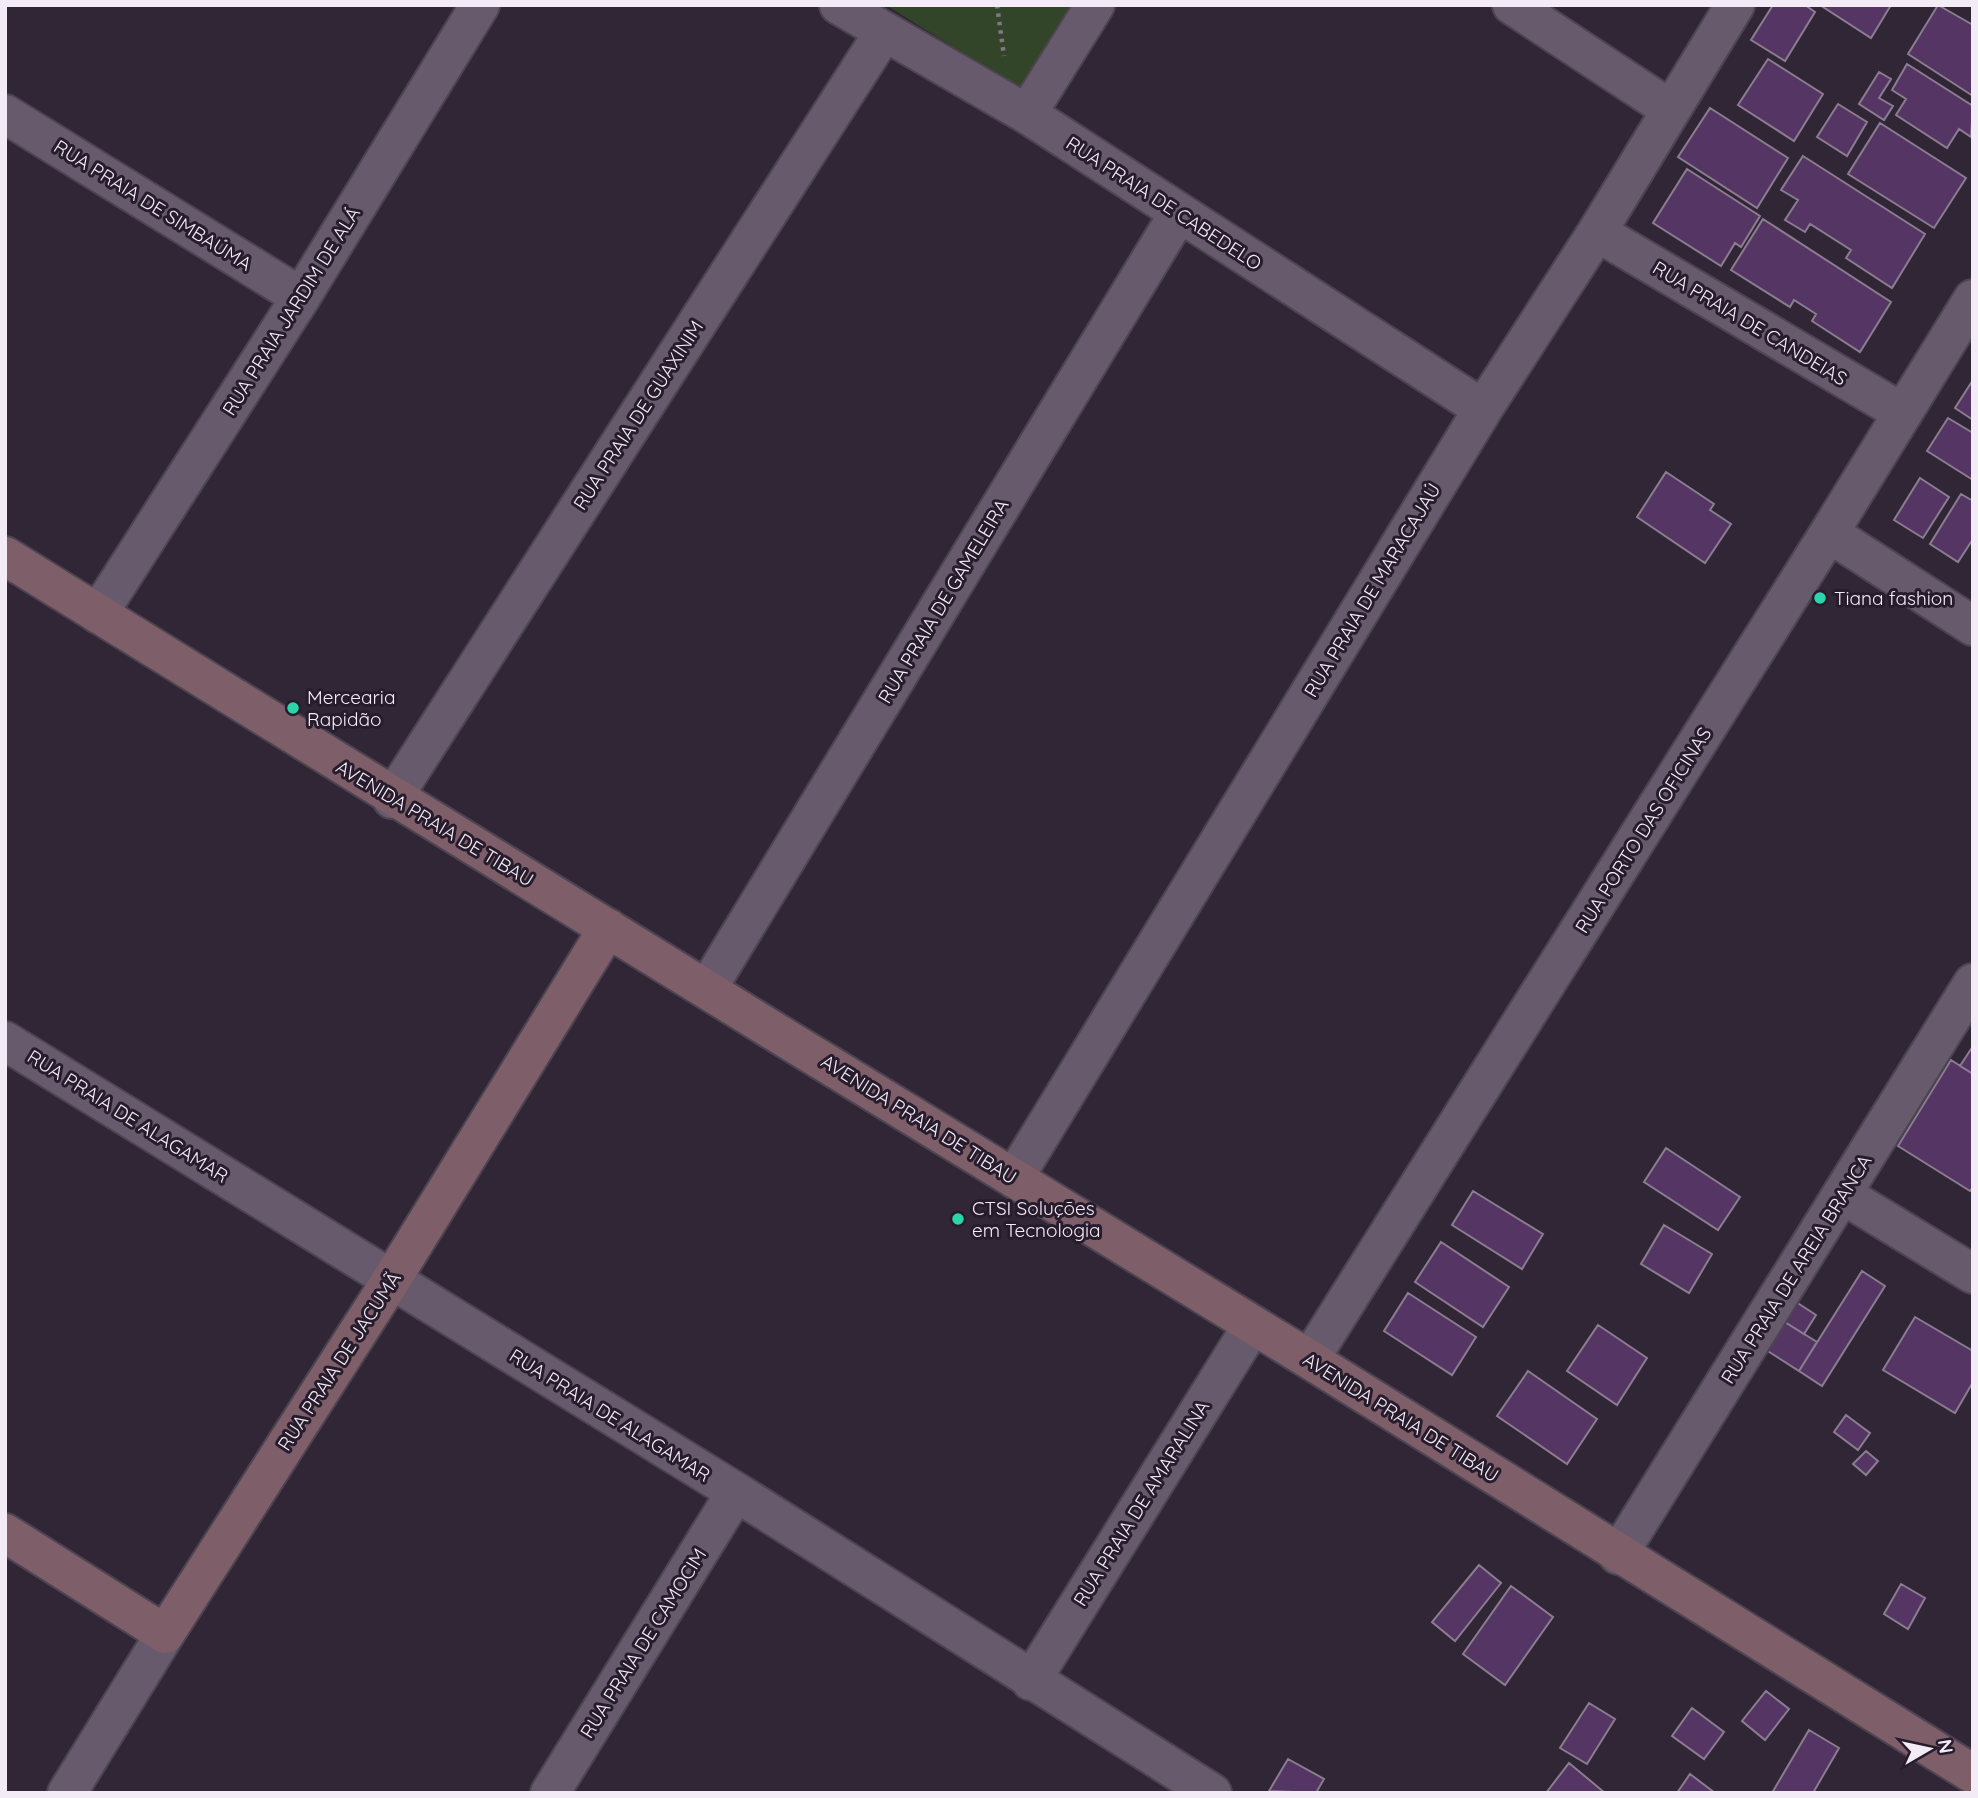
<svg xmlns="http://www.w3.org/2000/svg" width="1978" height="1798" viewBox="0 0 1978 1798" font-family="Quicksand,sans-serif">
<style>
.green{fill:#334528}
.building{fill:#553564;stroke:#8a7d90;stroke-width:2}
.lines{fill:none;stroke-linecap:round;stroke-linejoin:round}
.minor-casing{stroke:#4d4451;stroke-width:42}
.tertiary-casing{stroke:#4d4451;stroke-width:42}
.secondary-casing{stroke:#4d4451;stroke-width:42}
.path{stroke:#807785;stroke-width:4.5;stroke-dasharray:3.5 5;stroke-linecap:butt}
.minor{stroke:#665a6c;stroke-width:38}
.tertiary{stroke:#665a6c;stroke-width:38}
.secondary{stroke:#7e5e69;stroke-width:38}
.poi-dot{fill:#2bd5ac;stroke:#271c2c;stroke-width:2.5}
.labels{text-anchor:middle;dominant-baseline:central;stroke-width:6;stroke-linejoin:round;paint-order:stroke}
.street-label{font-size:19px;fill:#f3ecf7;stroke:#271c2c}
.poi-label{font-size:19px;fill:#f3ecf7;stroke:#271c2c;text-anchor:start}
</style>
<rect width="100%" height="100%" fill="#312636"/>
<path class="green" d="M886,5h187l-51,85z"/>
<path class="building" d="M1773,5h32l10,7 -30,49 -34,-21z
M1820,5h71l-20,33z
M1938,5l35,20v71l-65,-42z
M1768,59l55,35 -29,47 -56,-36z
M1907,64l66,42 -2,31 -12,-8 -12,19 -51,-33 10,-16 -14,-9z
M1879,72l12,7 -12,19 14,8 -9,14 -25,-16z
M1838,104l29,18 -20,34 -30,-19z
M1710,108l78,50 -31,50 -79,-51z
M1880,123l86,55 -32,50 -86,-54z
M1803,156l122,78 -33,54 -46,-30 5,-8 -41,-26 -5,8 -20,-12 13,-20 -17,-10z
M1687,169l73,47 -19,31 -6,-4 -14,23 -68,-43z
M1763,219l128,83 -31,50 -48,-31 4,-7 -22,-14 -4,7 -59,-37z
M1973,380v40l-18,-12z
M1948,418l25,15v47l-46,-29z
M1666,472l48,32 -4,6 21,14 -26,39 -68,-46z
M1920,478l29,19 -26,41 -29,-18z
M1961,494l12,7v38l-15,23 -28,-18z
M1973,1046v28l-13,-8z
M1951,1060l22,14v113l-3,4 -72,-45z
M1666,1148l74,49 -22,33 -74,-48z
M1473,1191l70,43 -21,35 -70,-44z
M1664,1225l48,29 -23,39 -48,-29z
M1441,1242l68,45 -26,40 -68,-45z
M1862,1271l23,15 -63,100 -23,-15z
M1408,1293l68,44 -24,38 -68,-44z
M1793,1300l23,15 -12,19 -24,-15z
M1915,1317l58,34v31l-18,31 -72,-43z
M1780,1319l37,23 -18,29 -36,-23z
M1598,1325l49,33 -30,47 -50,-34z
M1528,1371l69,48 -30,45 -70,-48z
M1846,1415l24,18 -12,17 -24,-18z
M1866,1451l12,10 -12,14 -13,-11z
M1479,1565l22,18 -46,58 -23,-19z
M1901,1584l24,14 -17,31 -24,-15z
M1511,1586l42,31 -48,68 -42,-31z
M1766,1691l23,18 -24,31 -23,-19z
M1589,1703l26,16 -28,45 -27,-16z
M1692,1708l32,24 -20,27 -32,-23z
M1809,1730l30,18 -26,45h-41z
M1288,1759l36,20 -8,14 -47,-2z
M1569,1763l36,30h-59z
M1690,1774l25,19h-38z"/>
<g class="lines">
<defs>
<path id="minor" d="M839,5l188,109 456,295
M1512,5l158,104
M5,114l296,183
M1027,114l68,-109
M1597,232l306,181
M1829,533l144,93
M392,799l492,-767
M707,989l472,-776
M5,1041l731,451 476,301
M1014,1178l469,-769 114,-177 138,-227
M1842,1194l131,80
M1310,1359l519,-826 144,-234
M1031,1681l221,-355
M67,1793l98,-159
M550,1793l186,-301"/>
<path id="tertiary" d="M98,614l203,-317 179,-292
M1618,1555l355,-572"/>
<path id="secondary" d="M5,556c434,272 871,537 1307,805 221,136 440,276 661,413
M5,1533l160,101 227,-355 216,-351"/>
</defs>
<use href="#minor" class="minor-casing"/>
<use href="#tertiary" class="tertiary-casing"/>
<use href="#secondary" class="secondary-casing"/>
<path class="path" d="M997,5l7,51"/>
<use href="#minor" class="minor"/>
<use href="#tertiary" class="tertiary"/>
<use href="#secondary" class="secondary"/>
</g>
<g class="poi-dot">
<circle cx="1820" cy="598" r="7"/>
<circle cx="293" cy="708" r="7"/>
<circle cx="958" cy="1219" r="7"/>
</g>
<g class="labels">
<g class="street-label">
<text transform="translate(1164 203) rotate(33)">RUA PRAIA DE CABEDELO</text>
<text transform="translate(153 205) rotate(32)">RUA PRAIA DE SIMBAÚMA</text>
<text transform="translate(291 311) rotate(-58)">RUA PRAIA JARDIM DE ALÁ</text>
<text transform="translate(1750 323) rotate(31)">RUA PRAIA DE CANDEIAS</text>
<text transform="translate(638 415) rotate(-57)">RUA PRAIA DE GUAXINIM</text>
<text transform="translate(1372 590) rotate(-59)">RUA PRAIA DE MARACAJAÚ</text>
<text transform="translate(943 601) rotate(-59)">RUA PRAIA DE GAMELEIRA</text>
<text transform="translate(435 823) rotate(31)">AVENIDA PRAIA DE TIBAU</text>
<text transform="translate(1643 830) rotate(-58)">RUA PORTO DAS OFICINAS</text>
<text transform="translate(128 1116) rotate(32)">RUA PRAIA DE ALAGAMAR</text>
<text transform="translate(919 1119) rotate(32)">AVENIDA PRAIA DE TIBAU</text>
<text transform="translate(1796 1269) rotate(-58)">RUA PRAIA DE AREIA BRANCA</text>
<text transform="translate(339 1361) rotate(-57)">RUA PRAIA DE JACUMÃ</text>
<text transform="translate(610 1415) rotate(32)">RUA PRAIA DE ALAGAMAR</text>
<text transform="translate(1401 1417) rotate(32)">AVENIDA PRAIA DE TIBAU</text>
<text transform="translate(1141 1503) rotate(-58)">RUA PRAIA DE AMARALINA</text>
<text transform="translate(643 1643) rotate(-58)">RUA PRAIA DE CAMOCIM</text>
</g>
<g class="poi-label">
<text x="1834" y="598">Tiana fashion</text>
<text x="307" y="697">Mercearia<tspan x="307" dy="22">Rapidão</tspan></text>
<text x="972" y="1208">CTSI Soluções<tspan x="972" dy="22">em Tecnologia</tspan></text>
</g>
</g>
<rect width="1978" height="1798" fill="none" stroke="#f3ecf7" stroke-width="14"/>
<g transform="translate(1929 1749) rotate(81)" stroke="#271c2c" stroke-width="5" paint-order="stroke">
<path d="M0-5L12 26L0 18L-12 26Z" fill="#f3ecf7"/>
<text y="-10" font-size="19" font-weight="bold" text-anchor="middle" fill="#f3ecf7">N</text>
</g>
</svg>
